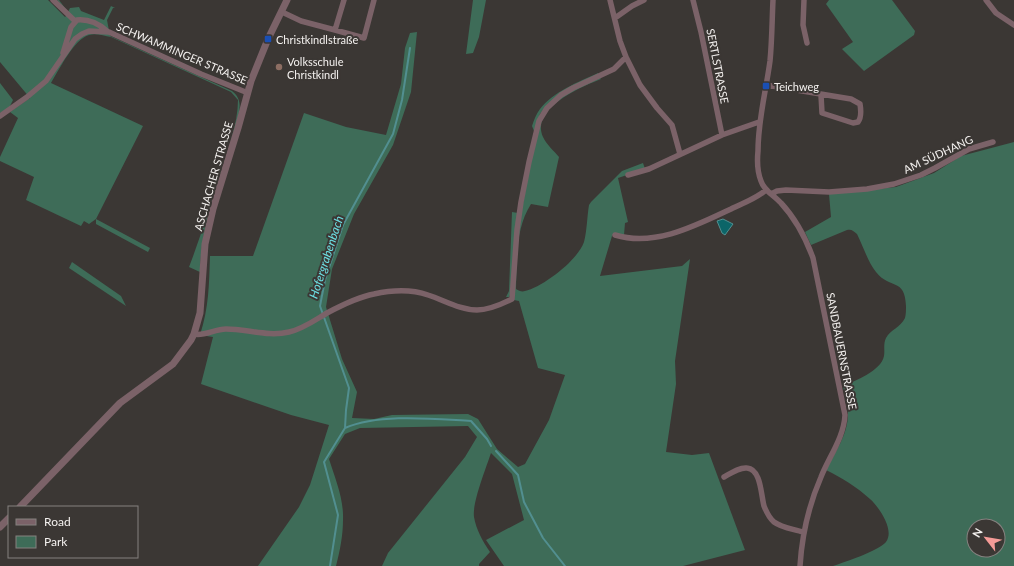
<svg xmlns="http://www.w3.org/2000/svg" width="1014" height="566" viewBox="0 0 1014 566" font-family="Lato,sans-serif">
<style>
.green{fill:#3e6c58;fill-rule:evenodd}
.water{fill:#0c6568;stroke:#528f90}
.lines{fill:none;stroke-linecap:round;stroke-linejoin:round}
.stream{stroke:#528f90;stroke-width:2}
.minor{stroke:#7b6268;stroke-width:5.5}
.tertiary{stroke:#7b6268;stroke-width:7}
.transit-dot{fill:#1a4fb4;stroke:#3b3734;stroke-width:1.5}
.education-dot{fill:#8d6e63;stroke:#3b3734;stroke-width:1.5}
.labels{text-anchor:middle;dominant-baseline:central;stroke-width:4;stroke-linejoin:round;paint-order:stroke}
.poi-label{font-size:11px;fill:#f4f1ef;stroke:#3b3734;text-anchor:start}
.street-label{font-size:11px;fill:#f4f1ef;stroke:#3b3734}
.water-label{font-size:12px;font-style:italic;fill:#6de1e5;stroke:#3b3734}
</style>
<rect width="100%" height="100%" fill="#3b3734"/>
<path class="green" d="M0,0h48l17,17 4,-4 -12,-13h2l9,12 2,-4 9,-1 2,4 23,9 7,-14 4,2h-2l-6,12 3,16 122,55c10,8 8,16 6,27 -15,49 -37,102 -38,154l-11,-5c12,-31 21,-62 31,-93 7,-24 18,-49 18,-74l-7,-8 -120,-55c-7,-1 -15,-4 -22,-2 -15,4 -30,35 -38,48l92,43 -47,93 54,29 -2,4 -52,-28v-5l-7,5 -5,-3 -3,5 -55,-26 8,-23 -34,-16v-4l18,-39 -8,-6 20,-14 -30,-36z
M473,0h13l-7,37 -6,16 -7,1z
M829,0h63l23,31 -1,4 -50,36 -22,-22 11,-7 -27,-38z
M417,32l-6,60 -18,53 -39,69 -22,55 -6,38 16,52 15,33 -5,26 22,1 18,-4 76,-1 10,5 19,30 21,18 7,-3 24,-44 16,-45 -27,-7 -19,-67 -5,-1 5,-76 18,-94 7,-16 21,-20 35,-16 1,1c-20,8 -71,29 -58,58 3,7 11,14 16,20l-11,50 -17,-3c-16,25 -14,57 -15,85 3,2 6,3 9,2 18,-4 53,-31 59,-49 3,-11 3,-25 5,-37l2,-3 31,-31 21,-8 2,6 -27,9 10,44 -3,1 -1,12 -10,-2 -2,3 -12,40 82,-10 8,-7 -15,102 1,23 -10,68 26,3 17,-2 36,97 -62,16h-179l-18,-26 38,-20 -12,-46 -21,-21c-5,15 -19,50 -17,64 2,12 9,25 16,35l-11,12v2h-97l6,-13 77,-96 12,-20 -9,-11 -108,2 -15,6 -16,25c6,19 15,40 14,61 0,15 -3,31 -7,46h-78l41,-59 11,-22 19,-60 -38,-10 -90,-31 12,-47 -13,-2c9,-28 9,-50 10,-79h43l51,-143 42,14 40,8 15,-51 4,-36 5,-15z
M598,73v1l-51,31 -7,9 -6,17 -2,-5c2,-6 4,-12 8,-17 13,-17 38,-27 58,-36z
M0,83l13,17 -4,8 -9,5z
M1014,142v424h-181c12,-4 45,-15 53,-24 9,-12 -7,-35 -16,-43 -13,-12 -28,-21 -44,-29 9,-17 22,-36 22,-56 0,-9 -3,-19 -5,-28 12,-5 38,-15 41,-30 1,-6 -1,-12 2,-18 4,-8 15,-11 19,-20 1,-4 1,-8 1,-12 -1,-29 -16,-16 -30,-34 -8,-10 -13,-26 -19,-38 -4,-3 -5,-5 -10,-4l-36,15 -6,-13 26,-15 -2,-23 67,-7 38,-14 27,-17zM974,526h24v24h-24z
M512,212l6,1 -8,82 -1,2h-3l3,-6z
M72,262l49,34 5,10 -57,-38z"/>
<path class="water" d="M723,219l10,5 -8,11 -3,-2 -5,-12z"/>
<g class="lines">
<path class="stream" d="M345,428c35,-15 89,-9 126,-7l16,18 4,7
M496,451l22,24 6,27 19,36 22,28
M330,566l8,-51 -14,-53 21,-34 1,-18 3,-22 -29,-82 5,-26 18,-55 50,-91 9,-34 8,-52"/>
<path class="minor" d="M53,0l22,21
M610,0l10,41 6,16 14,28 17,23 15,17 8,29
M693,0l8,32 21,103
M773,0c-1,20 -1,41 -3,61 -4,30 -12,59 -12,90 -1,10 -1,20 3,30 3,10 13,14 20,22 14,15 25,36 32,55l32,157c-1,22 -16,42 -24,62 -13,30 -19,57 -21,89
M804,0l-1,25 4,18
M986,0l10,13 18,12
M282,12l19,9 34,9 9,-30
M615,18l17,-12 12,-6
M335,30l29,8 10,-38
M63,53l8,-26 6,-7c11,-1 22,4 30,11
M766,85l85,14 9,5c1,6 2,13 -2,18l-5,1 -31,-10 -1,-18
M0,116l27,-19 19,-16 29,-42 7,-5 7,-3 20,1 92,42 47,19
M628,175l21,-6 73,-34 37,-13
M771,194l6,-3 9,-1 43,2 38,-3 27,-5 27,-9 14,-7 34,-19 24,-7
M615,235c40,12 80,-9 116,-26 12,-6 25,-10 35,-19
M194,334c9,3 21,-5 32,-5 21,0 42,8 63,3 14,-3 26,-12 38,-19 15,-8 31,-16 47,-19 18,-4 37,-5 54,1 16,5 32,15 49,15 12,0 25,-6 35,-11l5,-69 4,-28 8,-40 10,-41 8,-13 14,-13 12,-7 41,-19 12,-12
M724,477c7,-4 16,-10 23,-9 14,1 14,27 17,38 2,5 5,12 10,16 8,6 20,7 29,10"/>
<path class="tertiary" d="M20,507l100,-104 53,-39 18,-24 3,-6 6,-21 5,-69 8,-35 25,-81 13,-47 17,-42 19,-39
M0,527l9,-9"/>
</g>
<g class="transit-dot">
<rect x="264" y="35" width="8" height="8" rx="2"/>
<rect x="762" y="82" width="8" height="8" rx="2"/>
</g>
<circle class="education-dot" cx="279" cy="67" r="4"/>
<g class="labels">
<g class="poi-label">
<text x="276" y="39">Christkindlstraße</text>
<text x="287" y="61">Volksschule<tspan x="287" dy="13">Christkindl</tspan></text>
<text x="774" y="86">Teichweg</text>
</g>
<g class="street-label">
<text transform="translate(182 53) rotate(23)">SCHWAMMINGER STRASSE</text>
<text transform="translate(718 66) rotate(79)">SERTLSTRASSE</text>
<text transform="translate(938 154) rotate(-25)">AM SÜDHANG</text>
<text transform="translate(213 176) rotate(-74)">ASCHACHER STRASSE</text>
<text transform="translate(842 351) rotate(79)">SANDBAUERNSTRASSE</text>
</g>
<g class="water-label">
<text transform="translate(326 257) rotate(-72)">Hofergrabenbach</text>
</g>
</g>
<rect x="8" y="506" width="130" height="52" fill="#3b3734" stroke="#85817f"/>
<rect x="16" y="519" width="20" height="6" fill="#7b6268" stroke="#85817f"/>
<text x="44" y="526" font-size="12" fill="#f4f1ef">Road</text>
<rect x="16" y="536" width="20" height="12" fill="#3e6c58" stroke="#85817f"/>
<text x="44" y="546" font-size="12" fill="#f4f1ef">Park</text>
<g transform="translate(986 538) rotate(301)"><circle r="19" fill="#3b3734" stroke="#85817f"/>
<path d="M0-3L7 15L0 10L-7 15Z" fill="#f59b97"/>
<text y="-6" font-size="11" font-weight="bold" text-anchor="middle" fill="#f4f1ef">N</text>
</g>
</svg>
